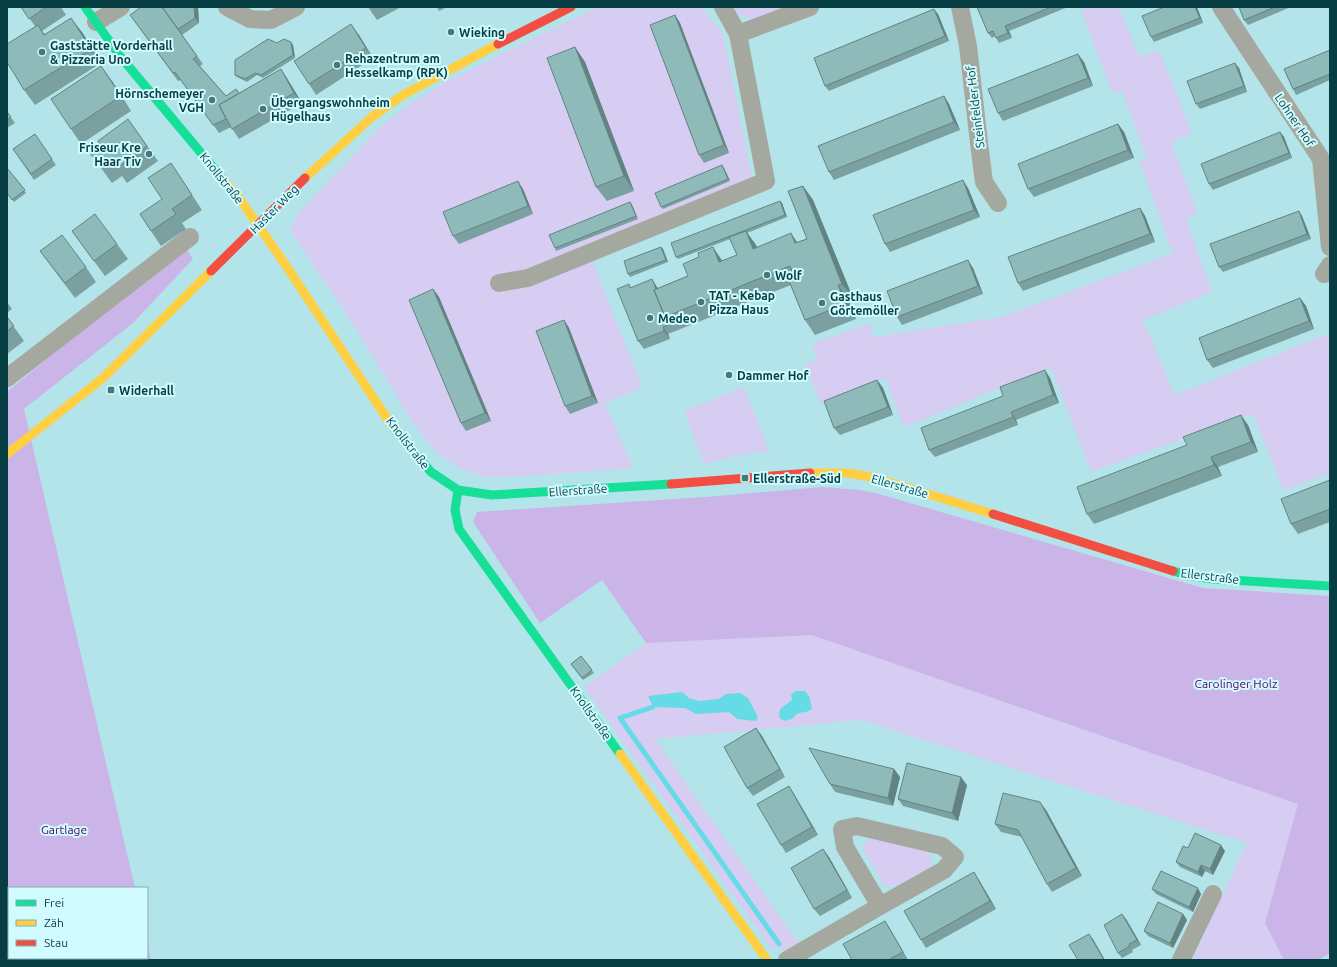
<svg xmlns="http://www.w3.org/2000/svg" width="1337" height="967" viewBox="0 0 1337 967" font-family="Ubuntu,sans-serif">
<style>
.green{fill:#d7ccf2}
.forest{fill:#cbb4e8}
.water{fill:#65dbe6}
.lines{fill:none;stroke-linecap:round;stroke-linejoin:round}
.stream{stroke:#65dbe6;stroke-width:5}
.street{stroke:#a5a89f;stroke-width:18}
.fast{stroke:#16e098;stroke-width:9}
.slow{stroke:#ffcf43;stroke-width:9}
.jam{stroke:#f24e42;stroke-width:9}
.wall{fill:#7aa1a0}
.shaded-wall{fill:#638382}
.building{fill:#8ebbba;stroke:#638382}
.poi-dot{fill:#43787d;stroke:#d1fbff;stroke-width:1.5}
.labels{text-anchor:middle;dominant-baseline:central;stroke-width:4;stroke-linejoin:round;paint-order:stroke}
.poi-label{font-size:12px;font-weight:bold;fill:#063e43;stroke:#d1fbff;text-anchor:start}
.street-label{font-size:12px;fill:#063e43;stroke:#d1fbff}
.park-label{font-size:12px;fill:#54045b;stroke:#d1fbff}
</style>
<rect width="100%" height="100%" fill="#b3e4e9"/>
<path class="green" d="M597,7h104l22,27 30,148 -166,65 55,140 -37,16 28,65 -120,9h-27l-25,-8 -24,-16 -24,-30 -60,-99 -63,-94 8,-16 81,-86 31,-24 39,-24z
M735,7h62l-40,14 -18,-7z
M1090,7h29l20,50 20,-7 33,83 -21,9 27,72 -12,5 26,73 -69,28 32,75 155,-62v140l-46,18 -31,-77 -162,58 -40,-105 -147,60 -19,-49 -64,26 -16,-40 13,-5 -6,-15 57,-21 5,14 127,-20 172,-64 -34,-92 8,-3 -25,-67 -9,3 -32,-84z
M744,387l25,64 -29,4 -36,9 -20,-53z
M812,635l486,169 -33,119 19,37h-92l55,-117 -386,-123 -206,19 144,205 -12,6 -16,-2 -187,-261 62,-44z
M873,837l52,13 7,8 -2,11 -34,17 -12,-1 -21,-35 2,-9z"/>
<path class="forest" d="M184,245l9,14 -60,64 -109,86 111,479h-126v70h138v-14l4,16h-144v-568z
M822,487l38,3 19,4 324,94 127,8v357l-12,7h-34l-19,-37 33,-119 -486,-169 -166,8 -44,-63 -62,43 -67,-101 4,-10 228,-15z"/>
<path class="water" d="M795,691h10l5,7 2,11 -6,3 -8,1 -6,6 -8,2 -5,-4 1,-8 12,-9 -1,-5z
M682,692l7,6 10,3 20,-2 7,-5 14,-1 8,5 10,19 -2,4 -19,-2 -8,-7 -33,2 -11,-6 -32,-1 -5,-11z"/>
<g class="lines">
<path class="stream" d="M653,707l-33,11 159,226"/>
<path class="street" d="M227,7l23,12 21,1 25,-13
M960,7l8,39 11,97 5,39 14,21
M1221,7l100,152 9,88
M96,22l25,-15
M738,34l72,-27
M1324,274l6,-9
M499,283l29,-5 238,-97 -28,-147 -15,-27
M7,378l183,-141
M787,960l93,-54 64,-36 11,-13 -13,-11 -85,-20 -15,3 3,18 35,59
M1181,960l32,-66"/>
<path class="fast" d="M85,7l35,49 102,122
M392,426l39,46 27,18 34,5 179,-11
M458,490l-3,20 4,19 161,225
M1173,571l14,4 26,4 117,7"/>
<path class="slow" d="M222,178l17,20 46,66 107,162
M305,178l67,-61 31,-22 95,-51
M7,454l96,-76 108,-107
M810,473h38l28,5 117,36
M620,754l147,206"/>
<path class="jam" d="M498,44l73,-37
M211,271l94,-93
M671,484l139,-11
M993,514l180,57"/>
</g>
<path class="wall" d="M21,7h40l5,8 -24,16 3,3 37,-2 19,31 -66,42 -11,-15 11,-64z
M198,7l1,16 -17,12 21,29 -3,2 26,30 10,-7 3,4 42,-24 7,11 14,23 -63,36 -8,-12 -12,6 -38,-53 -3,1 -48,-66z
M368,7h33l-24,13z
M437,7h10l-8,4z
M977,7h91l-59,24 3,7 -13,5 -4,-7 -3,2 -4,-5z
M1197,7l6,16 -49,19 -3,-5z
M1239,7h52l-43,18 -4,-5z
M938,14l11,27 -120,50 -4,-5z
M675,15l5,8 49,130 -25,10 -5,-8z
M359,35l14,23 -57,37 -7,-11z
M277,43l16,2 2,13 -32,20 -6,-3 -10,7 -10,-5 -2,-2z
M575,47l10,15 49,129 -27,10 -11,-14z
M1330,50v30l-34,15 -3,-6z
M1084,62l9,24 -90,35 -5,-8z
M1239,68l8,24 -47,17 -4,-5z
M112,81l19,30 -50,33 -10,-15z
M944,96l5,8 11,26 -126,50 -5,-8z
M7,112l8,11 -8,5z
M128,119l30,42 -31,22 -5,-7 -10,7 -22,-30 11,-8z
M1118,124l6,8 10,26 -100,39 -6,-8z
M1280,132l4,5 8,21 -79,32 -4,-6z
M35,134l21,31 -22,15 -21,-31z
M171,163l31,47 -20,13 4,6 -25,17 -10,-15 11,-32z
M722,165l2,3 6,13 -67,28 -2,-2z
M7,168l19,25 -12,9 -7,-9z
M803,186l10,14 40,98 -5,2 8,19 -41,16 -10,-15 -14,-35 -123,49 2,5 -26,10 -6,-8 -9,-57 2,4 26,-1 1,1 79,-33 -7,-16 -52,20 -2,-2 104,-56 2,2 5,14 -40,16 10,14 40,-5 10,-3z
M968,188l12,29 -90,35 -5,-8z
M523,189l10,25 -74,30 -6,-8z
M630,202l2,3 6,14 -82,32 -1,-3z
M1140,208l5,8 10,26 -132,49 -5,-8z
M1299,211l3,5 9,23 -88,33 -4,-5z
M72,231l45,13 11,15 -23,17z
M661,247l2,2 5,13 -38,15 -2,-3z
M40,251l46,16 10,15 -21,16 -24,-32z
M973,268l10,26 -81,31 -5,-8z
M433,289l6,8 52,124 -25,10 -5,-8z
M1300,298l6,8 8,23 -101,39 -6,-8z
M7,302l5,7 -5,4z
M7,317l17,24 -17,13z
M564,320l5,8 29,75 -28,11 -5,-8z
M1050,378l9,25 -43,17 2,5 -83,32 -6,-7z
M877,380l6,8 10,27 -53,20 -6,-7z
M1248,425l10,27 -40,15 4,9 -128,48 -7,-10z
M1330,480v42l-32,12 -7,-10z
M581,656l13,17 -11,7 -12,-16z
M756,728l6,8 23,41 -32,19 -6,-8z
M894,769l6,8 -7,29 -58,-14 -5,-8z
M967,785l-9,36 -55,-15 -5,-7z
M794,794l24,41 -32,18 -5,-8z
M1046,810l36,66 -30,16 -5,-8 -25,-47 -21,-5 -6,-8z
M1188,848l37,3 -12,24 -8,-4 -3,6 -22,-10 -4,-5z
M829,857l23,41 -32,18 -6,-7z
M979,880l17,29 -70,39 -5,-8z
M1152,889l49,5 -8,18 -37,-18z
M1183,914l4,6 -14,28 -25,-12 -4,-5z
M1126,919l15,26 -9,5 1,2 -11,6 -4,-5z
M885,921l5,8 18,31h-56z"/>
<path class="shaded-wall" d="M194,7h4l1,16 -4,-5z
M1195,7h2l6,16 -3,-5z
M934,9l4,5 11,27 -4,-5z
M675,15l5,8 49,130 -5,-8z
M71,18l11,14 19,31 -10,-14z
M351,24l8,11 14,23 -7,-10z
M1005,26l4,5 3,7 -4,-5z
M291,42l2,3 2,13 -2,-3z
M575,47l10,15 49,129 -10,-15z
M1078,54l6,8 9,24 -5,-8z
M1235,63l4,5 8,24 -3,-6z
M101,66l11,15 19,30z
M281,69l7,11 14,23 -8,-10z
M944,96l5,8 11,26 -6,-8z
M1118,124l6,8 10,26 -6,-8z
M1280,132l4,5 8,21 -3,-5z
M722,165l2,3 6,13 -2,-2z
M963,180l5,8 12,29 -6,-7z
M518,181l5,8 10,25 -5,-8z
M803,186l10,14 40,98 -11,-14z
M780,201l2,2 5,14 -2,-2z
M630,202l2,3 6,14 -2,-3z
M1140,208l5,8 10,26 -5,-8z
M1299,211l3,5 9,23 -4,-5z
M746,231l10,14 7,18 -10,-14z
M791,233l10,15 -6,-5z
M661,247l2,2 5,13 -2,-2z
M713,247l10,15h-4z
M968,260l5,8 10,26 -5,-8z
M652,279l5,8 12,28 -2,1z
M838,285l10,15 8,19 -10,-15z
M433,289l6,8 52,124 -6,-8z
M1300,298l6,8 8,23 -5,-8z
M564,320l5,8 29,75 -6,-7z
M663,327l5,7 2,5 -6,-8z
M1045,370l5,8 9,25 -6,-8z
M877,380l6,8 10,27 -5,-8z
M1011,412l5,8 2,5 -5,-8z
M1241,415l7,10 10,27 -7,-10z
M1211,457l7,10 4,9 -8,-11z
M756,728l6,8 23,41 -5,-8z
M894,769l6,8 -7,29 -5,-8z
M961,777l6,8 -9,36 -6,-8z
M789,786l5,8 24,41 -6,-8z
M1040,802l6,8 36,66 -6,-8z
M1221,845l4,6 -12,24 -3,-6z
M823,849l6,8 23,41 -5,-8z
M1201,865l4,6 -3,6 -4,-5z
M974,872l5,8 17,29 -6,-8z
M1198,888l3,6 -8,18 -4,-5z
M1122,914l4,5 15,26 -4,-5z
M1183,914l4,6 -14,28 -3,-5z
M885,921l5,8 18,31 -5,-8z
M1089,934l4,5 12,21h-1z"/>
<path class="building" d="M21,7h25l-17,12z
M141,7h21l35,49 -4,3 33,37 10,-7 3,4 -20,12 7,14 -13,6 -38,-53 -2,1 -43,-58z
M162,7h32l1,11 -17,11z
M977,7h74l-46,19 3,7 -12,5 -3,-7 -5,2z
M1164,7h31l5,11 -49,19 -9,-21z
M1239,7h36l-31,13z
M934,9l11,27 -120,50 -11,-28z
M675,15l49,130 -25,10 -49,-130z
M71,18l20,31 -67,41 -17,-28v-18l31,-19 6,10z
M351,24l15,24 -57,36 -15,-23z
M268,39l9,4 7,-4 7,3 2,13 -32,20 -6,-2 -10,6 -10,-4v-15z
M575,47l49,129 -28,11 -49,-129z
M1330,50v24l-37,15 -9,-20z
M1078,54l10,24 -90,35 -10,-24z
M1235,63l9,23 -48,18 -9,-23z
M101,66l20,30 -50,33 -20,-30z
M281,69l13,24 -62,36 -13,-24z
M944,96l10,26 -125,50 -11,-26z
M7,112l4,5 -4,3z
M128,119l19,27 -30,22 -5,-7 -10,7 -12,-15 11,-8 -3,-4z
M1118,124l10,26 -100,39 -10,-25z
M1280,132l9,21 -80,31 -8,-20z
M35,134l17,25 -21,15 -18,-25z
M171,163l21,32 -20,14 4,5 -25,17 -11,-17 22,-15 -14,-21z
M722,165l6,14 -67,28 -6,-14z
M7,168l18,22 -13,10 -5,-7z
M963,180l11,30 -89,34 -12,-29z
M518,181l10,25 -75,30 -10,-24z
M803,186l39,98 -4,1 8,19 -41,16 -16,-39 6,-3 -5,-12 -125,51 -11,-27 34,-14 -5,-12 16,-7 -1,-4 15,-6 6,15 18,-7 -8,-18 17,-6 7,18 38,-16 4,10 12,-4 -19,-48z
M780,201l5,14 -109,42 -5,-14z
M630,202l6,14 -81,32 -6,-13z
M1140,208l10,26 -132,49 -10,-26z
M1299,211l8,23 -88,33 -9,-23z
M95,214l22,30 -23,17 -22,-30z
M62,235l24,32 -21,16 -25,-32z
M661,247l5,13 -38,14 -4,-13z
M968,260l10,26 -81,31 -10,-26z
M652,279l4,10 -2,1 11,27 5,7 -7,3 1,4 -26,10 -21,-52 12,-5 1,4z
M433,289l52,124 -24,10 -52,-123z
M1300,298l9,23 -102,39 -8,-22z
M7,317l7,9 -7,5z
M564,320l28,76 -27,10 -29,-75z
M1045,370l8,25 -42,17 2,5 -84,33 -8,-22 82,-32 -3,-9z
M877,380l11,27 -54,21 -10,-27z
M1241,415l10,27 -40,15 3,8 -127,49 -10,-27 110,-42 -4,-8z
M1330,480v29l-39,15 -10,-25z
M581,656l11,14 -10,8 -11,-14z
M756,728l24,41 -33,19 -23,-41z
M809,748l85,21 -6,29 -58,-14z
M907,763l54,14 -9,36 -54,-14z
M789,786l23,41 -31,18 -24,-41z
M1003,793l37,9 36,66 -29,16 -29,-54 -23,-6z
M1195,833l26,12 -11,24 -9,-4 -3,7 -22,-10 7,-16 5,2z
M823,849l24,41 -33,19 -23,-41z
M1161,871l37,17 -9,19 -37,-18z
M974,872l16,29 -69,39 -17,-29z
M1158,902l25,12 -13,29 -26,-12z
M1122,914l15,26 -8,4 1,2 -12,7 -14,-28z
M885,921l18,31 -15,8h-36l-9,-16z
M1089,934l15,26h-26l-9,-15z"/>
<g class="poi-dot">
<circle cx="451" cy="32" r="4"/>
<circle cx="42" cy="52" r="4"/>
<circle cx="337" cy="65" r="4"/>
<circle cx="212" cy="100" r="4"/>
<circle cx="263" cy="109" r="4"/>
<circle cx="149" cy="154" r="4"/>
<circle cx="767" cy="275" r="4"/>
<circle cx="701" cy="302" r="4"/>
<circle cx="822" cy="303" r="4"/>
<circle cx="650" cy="318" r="4"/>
<circle cx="729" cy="375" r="4"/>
<rect x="107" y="386" width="8" height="8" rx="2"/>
<rect x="741" y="474" width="8" height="8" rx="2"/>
</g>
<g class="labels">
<g class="poi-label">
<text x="459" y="32">Wieking</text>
<text x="50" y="45">Gaststätte Vorderhall<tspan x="50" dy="14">&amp; Pizzeria Uno</tspan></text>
<text x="345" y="58">Rehazentrum am<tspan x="345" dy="14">Hesselkamp (RPK)</tspan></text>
<text x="204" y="93" text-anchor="end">Hörnschemeyer<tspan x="204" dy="14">VGH</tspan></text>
<text x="271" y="102">Übergangswohnheim<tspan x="271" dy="14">Hügelhaus</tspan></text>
<text x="141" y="147" text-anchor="end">Friseur Kre<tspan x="141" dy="14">Haar Tiv</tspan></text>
<text x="775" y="275">Wolf</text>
<text x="709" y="295">TAT - Kebap<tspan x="709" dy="14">Pizza Haus</tspan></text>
<text x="830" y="296">Gasthaus<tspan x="830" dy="14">Görtemöller</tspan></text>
<text x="658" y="318">Medeo</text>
<text x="737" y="375">Dammer Hof</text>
<text x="119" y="390">Widerhall</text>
<text x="753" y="478">Ellerstraße-Süd</text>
</g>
<g class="street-label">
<text transform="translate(975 107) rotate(-97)">Steinfelder Hof</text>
<text transform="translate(1295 120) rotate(56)">Lohner Hof</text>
<text transform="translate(222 178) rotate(51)">Knollstraße</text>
<text transform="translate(274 209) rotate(-45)">Haster Weg</text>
<text transform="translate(408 443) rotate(52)">Knollstraße</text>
<text transform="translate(900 486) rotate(16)">Ellerstraße</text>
<text transform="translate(578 490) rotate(-4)">Ellerstraße</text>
<text transform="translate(1210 576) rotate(7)">Ellerstraße</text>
<text transform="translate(591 713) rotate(55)">Knollstraße</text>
</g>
<g class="park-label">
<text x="1236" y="683">Carolinger Holz</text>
<text x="64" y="829">Gartlage</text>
</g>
</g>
<rect width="1337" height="967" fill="none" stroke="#063e43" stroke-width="16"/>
<rect x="8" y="887" width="140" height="72" fill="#d1fbff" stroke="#80afb4"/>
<rect x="16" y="900" width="20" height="6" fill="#16e098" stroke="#80afb4"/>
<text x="44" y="907" font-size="12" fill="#063e43">Frei</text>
<rect x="16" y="920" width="20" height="6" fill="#ffcf43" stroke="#80afb4"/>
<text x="44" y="927" font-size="12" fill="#063e43">Zäh</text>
<rect x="16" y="940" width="20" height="6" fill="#f24e42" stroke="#80afb4"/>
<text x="44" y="947" font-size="12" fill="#063e43">Stau</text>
</svg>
